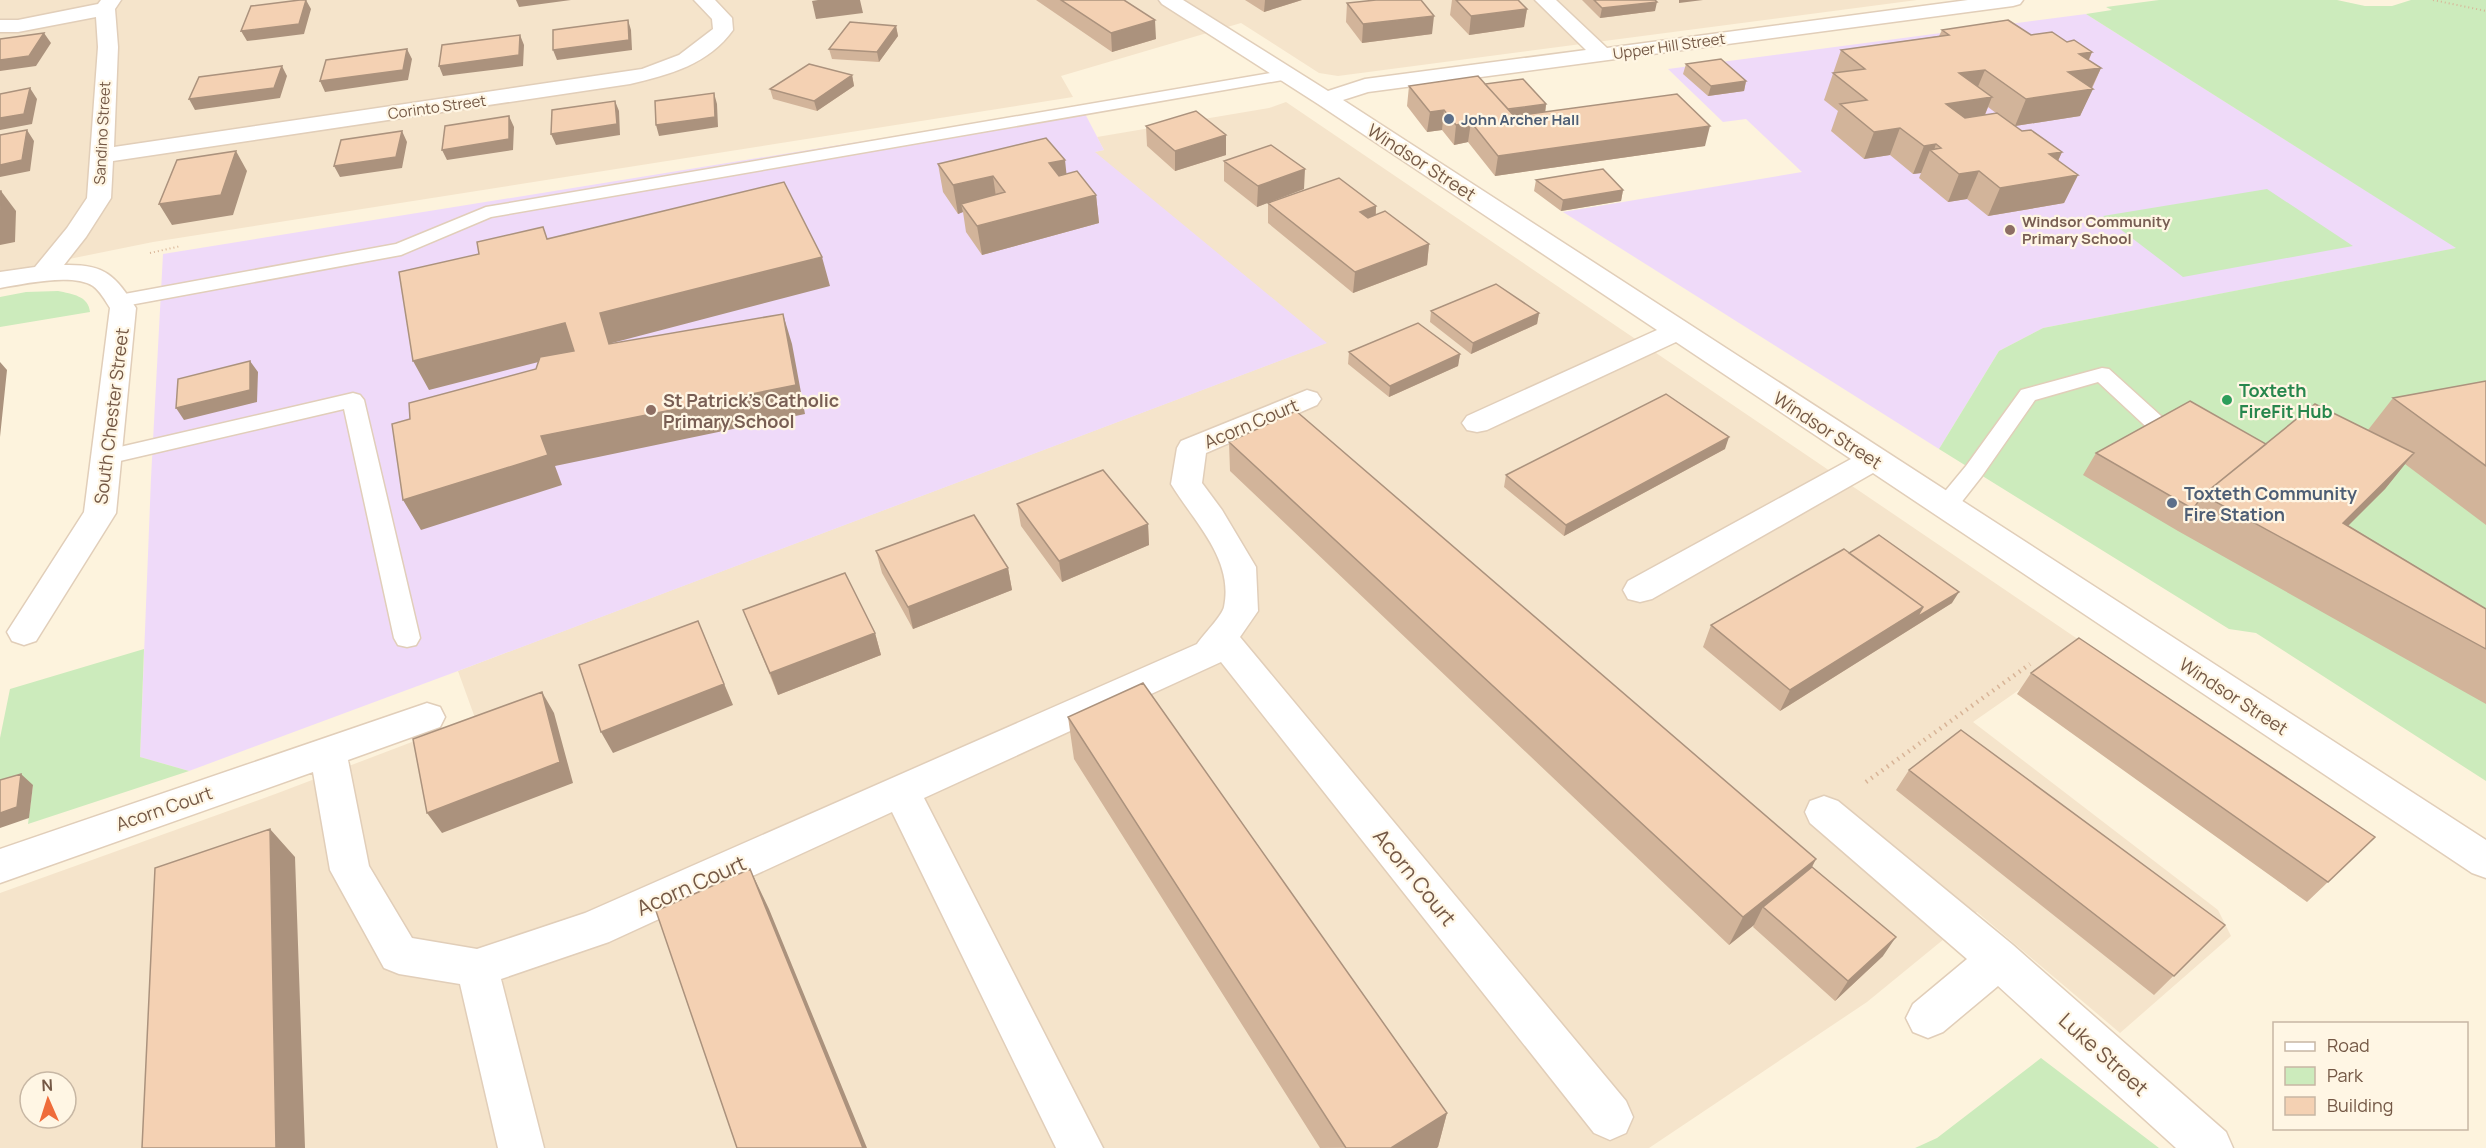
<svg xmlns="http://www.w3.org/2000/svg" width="2486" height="1148" viewBox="0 0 2486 1148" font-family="Manrope,sans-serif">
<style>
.residential{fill:#f5e4cb;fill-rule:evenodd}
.education{fill:#efdaf9}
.green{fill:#ccebbc}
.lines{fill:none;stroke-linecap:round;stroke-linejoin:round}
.service-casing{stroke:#e1ceb9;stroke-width:3}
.minor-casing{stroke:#e1ceb9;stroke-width:3}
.path-far1{stroke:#d8b497;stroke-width:2;stroke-dasharray:1 3;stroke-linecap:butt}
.path{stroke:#d8b497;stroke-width:4.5;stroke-dasharray:1.5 5;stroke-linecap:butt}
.service{fill:#fff;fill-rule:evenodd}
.minor{fill:#fff;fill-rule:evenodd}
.wall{fill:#d2b49a;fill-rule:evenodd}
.shaded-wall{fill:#ab927d}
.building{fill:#f4d1b3;stroke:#ab927d;stroke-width:1.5}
.service-dot{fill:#5c6f8a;stroke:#fff6e4;stroke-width:2}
.education-dot{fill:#8d6e63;stroke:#fff6e4;stroke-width:2}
.leisure-dot{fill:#2e9e5b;stroke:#fff6e4;stroke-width:2}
.labels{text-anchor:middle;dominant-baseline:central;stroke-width:4.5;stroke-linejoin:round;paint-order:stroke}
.far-street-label{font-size:15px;fill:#745845;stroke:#fff6e4}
.far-service-label{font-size:15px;font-weight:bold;fill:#4e5e75;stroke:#fff6e4;text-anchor:start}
.far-education-label{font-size:15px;font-weight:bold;fill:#785e54;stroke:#fff6e4;text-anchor:start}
.street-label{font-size:18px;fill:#745845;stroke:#fff6e4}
.leisure-label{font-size:18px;font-weight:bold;fill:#27864d;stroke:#fff6e4;text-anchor:start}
.education-label{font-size:18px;font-weight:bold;fill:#785e54;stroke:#fff6e4;text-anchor:start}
.service-label{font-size:18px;font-weight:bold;fill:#4e5e75;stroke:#fff6e4;text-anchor:start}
.near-street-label{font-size:21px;fill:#745845;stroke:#fff6e4}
</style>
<rect width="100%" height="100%" fill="#fdf3dd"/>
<path class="residential" d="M0,0h1917l-579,76 -19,-3 -78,-50 -180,53 12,21 -920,145 -153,31z
M1286,102l799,542 -112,78 245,188 13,26 -111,97 -143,-121 -110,90 -218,146h-1649v-255l278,-100 197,-75 -17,-47 868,-328 -232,-191 10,-2 -7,-13 172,-29zM30,1082h36v36h-36z"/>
<path class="education" d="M2086,14l371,234 -414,80 -44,23 -60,98 -376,-237 239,-40 -56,-53 -23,3 -55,-53z
M1081,106l23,44 -9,2 232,191 -869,328 -269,100 -49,-14 11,-279 12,-224z"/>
<path class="green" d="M2159,0h178l28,6h27l19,-6h75v781l-230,-148 -27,-4 -290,-180 60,-98 44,-23 413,-80 -370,-234 26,-4 -6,-3z
M2267,189l86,57 -170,31 -80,-61z
M58,291c14,3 31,5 32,21l-90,15v-30l26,-5z
M144,649l-4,108 49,14 -161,53 5,-39 -33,10v-57l10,-49z
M2041,1058l118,90h-244l22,-10z"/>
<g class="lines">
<defs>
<path id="service" d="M1288,70l6,2 2,3 -2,3 -803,139 -90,38 -282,52 -7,-2 -3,-4 3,-4 7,-2 277,-51 90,-37z
M2102,368l7,1 62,56 3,5 -3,5 -8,2 -8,-2 -57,-53 -63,18 -53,76 -29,37 -8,2 -8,-2 -3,-6 3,-6 29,-35 55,-76z
M353,393l7,2 4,5 56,238 -4,7 -9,2 -9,-2 -4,-7 -50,-229 -237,55 -8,-2 -3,-5 3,-5 8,-2z"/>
<path id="minor" d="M101,0h20l-6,9 3,38 -4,100 528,-78 37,-14 34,-26 -1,-10 -18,-19h21l17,18 1,12c-24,34 -64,45 -103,54l-517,77 -2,37 -25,39 -22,28c41,-1 51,10 72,43l-20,205 -80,128 -12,4 -12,-4 -5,-9 77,-120 26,-204c-5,-8 -10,-17 -17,-22 -21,-13 -69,-2 -93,2v-16l35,-5 32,-39 20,-30 11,-151 -2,-30 -78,15h-18v-12h18l80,-16z
M1159,0h24l145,91 37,-12 221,-29 -51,-50h21l51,48 361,-48h55l-3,4 -7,2 -645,86 -25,8 1143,740v38l-14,-5 -599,-400 -221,126 -12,3 -12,-3 -5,-9 5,-9 223,-122 -175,-117 -189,88 -10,2 -10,-2 -5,-7 5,-7 190,-86 -339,-226 -156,-100z
M1307,390l10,3 4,6 -4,6 -111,48 -4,30 20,27 34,57 2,44 -18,26 386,464 7,16 -7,16 -16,7 -16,-7 -373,-471 -297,136 179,350h-47l-164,-336 -283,130 -108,37 43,169h-46l-38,-164 -61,-10 -15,-6 -54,-98 -17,-98 -313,111v-34l427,-146 13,4 5,10 -5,10 -92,33 21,106 43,72 65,11 108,-36 612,-269c6,-9 25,-28 27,-37 10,-48 -30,-85 -53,-123l6,-36 4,-7z
M1824,796l14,5 175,144 213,187 7,16h-57l-178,-162 -55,46 -15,6 -15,-6 -7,-14 7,-14 54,-45 -157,-136 -5,-11 5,-11z"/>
</defs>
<use href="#service" class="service-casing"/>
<use href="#minor" class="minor-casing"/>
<path class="path-far1" d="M2433,0l53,11
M150,253l31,-7"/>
<path class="path" d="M1866,782l164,-118"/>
<use href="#service" class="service"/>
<use href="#minor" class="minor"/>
</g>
<path class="wall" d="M1036,0h88l32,39 -44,13z
M1245,0h57l-38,12z
M1452,0h66l9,9 -3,18 -55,8 -19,-20z
M1582,0h73v11l-55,7z
M1347,3l85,31 -70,9 -16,-21z
M896,26l2,10 -19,26 -47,-3 -3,-10z
M1942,30l89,5 36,7 25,10 -3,8 12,8 -21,48 -65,10 7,5 40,21 -4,9 20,14 -14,28 -76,13 -21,-17 -19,3 -29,-24 2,-5 -8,1 -23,-19 -26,4 -33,-28 7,-20 -14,-11 17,-50 98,-14zM1988,107l8,6 -11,2z
M1686,64l60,17 -2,10 -36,5 -25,-22z
M852,75l2,11 -37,25 -44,-12 -3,-10z
M1485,84l61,20 -1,8 160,34 -210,30 -27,-34 -14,3 -12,-15 -15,2 -20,-26 2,-20z
M1146,126l80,9v20l-51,16 -28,-25z
M1224,161l80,28 -47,18 -33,-26z
M938,164l129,10 29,21 3,28 -117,32 -16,-23 -3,-20 -5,2 -15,-22z
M1536,180l87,10 -2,11 -60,10 -27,-20z
M1268,203l108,3v9l53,29 -2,21 -74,28 -85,-70z
M1431,311l108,2 -2,11 -66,30 -41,-32z
M1349,352l111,2 -2,12 -69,31 -41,-33z
M2486,381v144l-81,-61 -20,25 -37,36 138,84v95l-308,-173 -95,-56 13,-22 170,-9 102,-14 25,-32z
M1229,442l587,417 -4,8 71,89 -48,45 -82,-74 1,-2 -25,20 -499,-474z
M1725,449l-161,87 -60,-49 2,-12z
M1017,504l131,20 1,21 -87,37 -41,-56z
M876,551l132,17 4,22 -99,39 -31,-56z
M1849,553l103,50 -172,108 -77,-64 8,-22z
M743,610l132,23 6,22 -103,40z
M2031,673l297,209 -21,20 -290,-208z
M1068,717l379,396 -9,34 -118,1 -246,-389z
M1909,770l316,155 -71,70 -258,-205z"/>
<path class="shaded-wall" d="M306,0l5,9 -7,25 -57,7 -6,-10z
M516,0h55l-52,7z
M818,0h42l3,13 -47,6 -4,-18z
M1265,0h37l-38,12z
M1679,0h24l-24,3z
M1657,2l-2,9 -55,7 2,-10z
M1527,9l-3,18 -55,8 2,-19z
M1434,16l-2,18 -70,9 1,-19z
M628,20l3,10 1,20 -75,10 -4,-10z
M1155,20l1,19 -44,13 -1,-19z
M896,26l2,10 -19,26 -2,-10z
M44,33l7,10 -15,23 -36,5v-11z
M520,35l4,10 -1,21 -80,10 -4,-10z
M407,49l5,10 -4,21 -83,12 -5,-11z
M2092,52l-8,18 17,-2 -10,21h2l-13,27 -65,10 11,-27 53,-45z
M282,66l5,10 -7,22 -85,12 -6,-11z
M1985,70l-11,26 -15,-23z
M852,75l2,11 -37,25 -3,-10z
M1746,81l-2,10 -36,5 3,-10z
M30,88l7,11 -5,25 -32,6v-12z
M714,93l3,11 1,23 -59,9 -3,-11z
M1992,97l-11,27 -46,7 11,-27z
M615,101l4,10 1,24 -64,10 -5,-11z
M1546,104l-1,10 -48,7 2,-10z
M1444,110l-2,20 -15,2 3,-20z
M509,116l5,11 -1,23 -66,10 -5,-10z
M1471,122l-3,20 -14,3 2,-20z
M1710,126l-5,20 -210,30 3,-20z
M1900,128l-10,27 -26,4 10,-27z
M27,130l7,11 -4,30 -30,6v-12z
M402,131l5,11 -5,26 -62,9 -6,-11z
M1226,135v20l-51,16v-20z
M1936,144l-3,9 -3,-3 -9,23 -8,1 11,-28z
M236,151l11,20 -14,44 -61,10 -13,-21z
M2062,152l-13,28 29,-5 -14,28 -76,13 12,-28 49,-34z
M1065,160l3,28 -19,-25z
M1305,169l-1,20 -47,18 1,-21z
M1979,171l-12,28 -19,3 11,-28z
M993,176l4,28h-36l2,8 -5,2 -5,-29z
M1623,190l-2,11 -60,10 2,-11z
M1,191l15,20 -1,31 -15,3v-34z
M1096,195l3,28 -117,32 -5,-29z
M1376,206l-1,20 -15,-14z
M1429,244l-2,21 -74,28 2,-21z
M822,257l8,29 -218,57 9,31 -12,-30 -9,-31z
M1539,313l-2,11 -66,30 2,-11z
M783,314l9,30 13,70 -250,52 7,19 -141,45 -18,-30 138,-64z
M565,323l13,29 -149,38 -16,-29z
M1460,354l-2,12 -69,31 1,-11z
M250,361l8,11 -1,30 -73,18 -8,-12z
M0,362l7,8 -7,67z
M1729,437l-4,12 -161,87 2,-11z
M2414,453l-29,36 -70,70 28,-36z
M1148,524l1,21 -87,37 -3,-21z
M1008,568l4,22 -99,39 -5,-22z
M1959,592l-7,11 -172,108 10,-21 133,-83z
M698,621l35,84 -120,48 -12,-21z
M875,633l6,22 -103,40 -8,-22z
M542,692l12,21 19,70 -131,50 -15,-20z
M21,774l12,11 -4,33 -29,10v-15z
M270,829l25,28 10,291h-29z
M1816,859l-15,28 -38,20 -9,18 -25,20 14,-28z
M750,869l19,40 98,239h-4z
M1896,937l-13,19 -48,45 13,-20z
M1447,1113l-9,34 -1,1h-46z"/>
<path class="building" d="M300,0h6l-7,24 -58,7 10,-25z
M1061,0h63l31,20 -44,13z
M1376,0h45l13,16 -71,8 -16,-21z
M1456,0h62l9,9 -56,7z
M1594,0h61l2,2 -55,6z
M628,20l1,20 -76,10v-20z
M2008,20l23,15 21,-3 15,10 7,-2 18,12 -13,2 22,14 -33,4 25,17 -67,10 -41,-29 -26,3 33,24 -46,7 19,14 32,-5 25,18 9,-1 31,22 -13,2 29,21 -78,13 -21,-17 -20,3 -29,-24 11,-2 -5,-4 -12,2 -24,-18 -26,4 -34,-28 27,-4 -34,-27 32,-4 -24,-19 108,-15 -7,-5z
M850,22l46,4 -19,26 -48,-3z
M44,33l-15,23 -29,4v-21z
M520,35l-1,20 -80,11 3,-21z
M407,49l-4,21 -83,11 6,-21z
M1721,59l25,22 -35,5 -25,-22z
M809,64l43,11 -38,26 -44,-12z
M282,66l-8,22 -85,11 10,-22z
M1478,76l36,40 163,-22 33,32 -212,30 -27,-34 -15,3 -12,-15 -14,2 -21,-26z
M1523,79l23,25 -38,5 -23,-25z
M30,88l-6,26 -24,4v-24z
M714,93l1,24 -59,8 -1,-24z
M615,101l2,23 -66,10 1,-24z
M1196,111l30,24 -51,16 -29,-25z
M509,116v23l-67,11 3,-24z
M27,130l-5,30 -22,5v-30z
M402,131l-6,26 -62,9 7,-26z
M1046,138l19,22 -16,3 10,13 18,-5 19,24 -119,31 -16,-22 44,-12 -12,-16 -40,9 -15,-21z
M1271,145l34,24 -47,17 -34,-25z
M236,151l-15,44 -62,9 18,-44z
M1603,169l20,21 -60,10 -27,-20z
M1339,178l37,28 -16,6 8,6 17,-7 44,33 -74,28 -87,-69z
M784,182l38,75 -222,56 9,31 174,-30 13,71 -255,51 7,19 -145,45 -11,-76 18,-5 -1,-16 127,-34 4,-12 34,-6 -9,-28 -152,38 -14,-89 80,-18 -2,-12 66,-15 4,12z
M0,191h1l-1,20z
M1496,284l43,29 -66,30 -42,-32z
M1418,323l42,31 -70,32 -41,-34z
M250,361v29l-74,18 2,-29z
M2486,381v85l-93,-68z
M1666,394l63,43 -163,88 -60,-50z
M2190,401l76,43 -63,51 -10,14 -97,-56z
M2315,404l99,49 -71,70 143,86v40l-283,-154z
M1296,411l520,448 -73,58 -514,-475z
M1103,470l45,54 -89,37 -42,-57z
M974,515l34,53 -100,39 -32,-56z
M1879,535l80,57 -42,25 6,-10 -74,-54z
M1844,549l79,58 -133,83 -79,-65z
M845,573l30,60 -105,40 -27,-63z
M698,621l26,63 -123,48 -22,-67z
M2079,638l296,199 -47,45 -297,-209z
M1143,683l304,430 -56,35h-45l-278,-431z
M542,692l18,70 -133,51 -14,-74z
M1961,730l264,195 -51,51 -265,-206z
M21,774l-4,33 -17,6v-33z
M270,829l6,319h-134l13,-280z
M1812,867l84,70 -48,44 -85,-74z
M750,869l113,279h-126l-81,-237z"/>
<g class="service-dot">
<circle cx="1449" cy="119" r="6"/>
<circle cx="2172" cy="503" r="6"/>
</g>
<g class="education-dot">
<circle cx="2010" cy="230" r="6"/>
<circle cx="651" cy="410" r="6"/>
</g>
<circle class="leisure-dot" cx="2227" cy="400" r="6"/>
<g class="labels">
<g class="far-street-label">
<text transform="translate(1669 46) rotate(-8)">Upper Hill Street</text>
<text transform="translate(437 107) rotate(-8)">Corinto Street</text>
<text transform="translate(102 133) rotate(-87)">Sandino Street</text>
</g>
<g class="far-service-label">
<text x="1461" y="119">John Archer Hall</text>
</g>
<g class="far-education-label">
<text x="2022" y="221">Windsor Community<tspan x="2022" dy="17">Primary School</tspan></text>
</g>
<g class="street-label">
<text transform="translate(1422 162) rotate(33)">Windsor Street</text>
<text transform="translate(111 416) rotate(-83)">South Chester Street</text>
<text transform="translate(1251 423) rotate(-23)">Acorn Court</text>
<text transform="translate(1828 430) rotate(33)">Windsor Street</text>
<text transform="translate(2234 696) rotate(33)">Windsor Street</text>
<text transform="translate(164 808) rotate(-19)">Acorn Court</text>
</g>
<g class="leisure-label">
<text x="2239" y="390">Toxteth<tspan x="2239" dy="21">FireFit Hub</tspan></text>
</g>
<g class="education-label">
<text x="663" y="400">St Patrick's Catholic<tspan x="663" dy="21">Primary School</tspan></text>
</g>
<g class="service-label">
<text x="2184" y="493">Toxteth Community<tspan x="2184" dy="21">Fire Station</tspan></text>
</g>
<g class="near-street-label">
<text transform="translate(1415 877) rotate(51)">Acorn Court</text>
<text transform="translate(691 885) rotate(-24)">Acorn Court</text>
<text transform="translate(2104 1054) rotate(42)">Luke Street</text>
</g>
</g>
<rect x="2273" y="1022" width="195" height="108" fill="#fff6e4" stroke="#c7b7a4" stroke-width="1.5"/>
<rect x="2285" y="1042" width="30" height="9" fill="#ffffff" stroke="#c7b7a4" stroke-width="1.5"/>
<text x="2327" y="1052" font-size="18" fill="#745845">Road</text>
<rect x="2285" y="1067" width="30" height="18" fill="#ccebbc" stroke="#c7b7a4" stroke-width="1.5"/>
<text x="2327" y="1082" font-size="18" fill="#745845">Park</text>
<rect x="2285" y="1097" width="30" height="18" fill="#f4d1b3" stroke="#c7b7a4" stroke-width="1.5"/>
<text x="2327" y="1112" font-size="18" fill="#745845">Building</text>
<g transform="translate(48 1100) rotate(357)"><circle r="28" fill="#fff6e4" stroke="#c7b7a4" stroke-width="1.5"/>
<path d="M0-4.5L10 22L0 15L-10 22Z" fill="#ef6c3a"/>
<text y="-9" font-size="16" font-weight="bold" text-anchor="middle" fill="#745845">N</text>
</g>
</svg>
